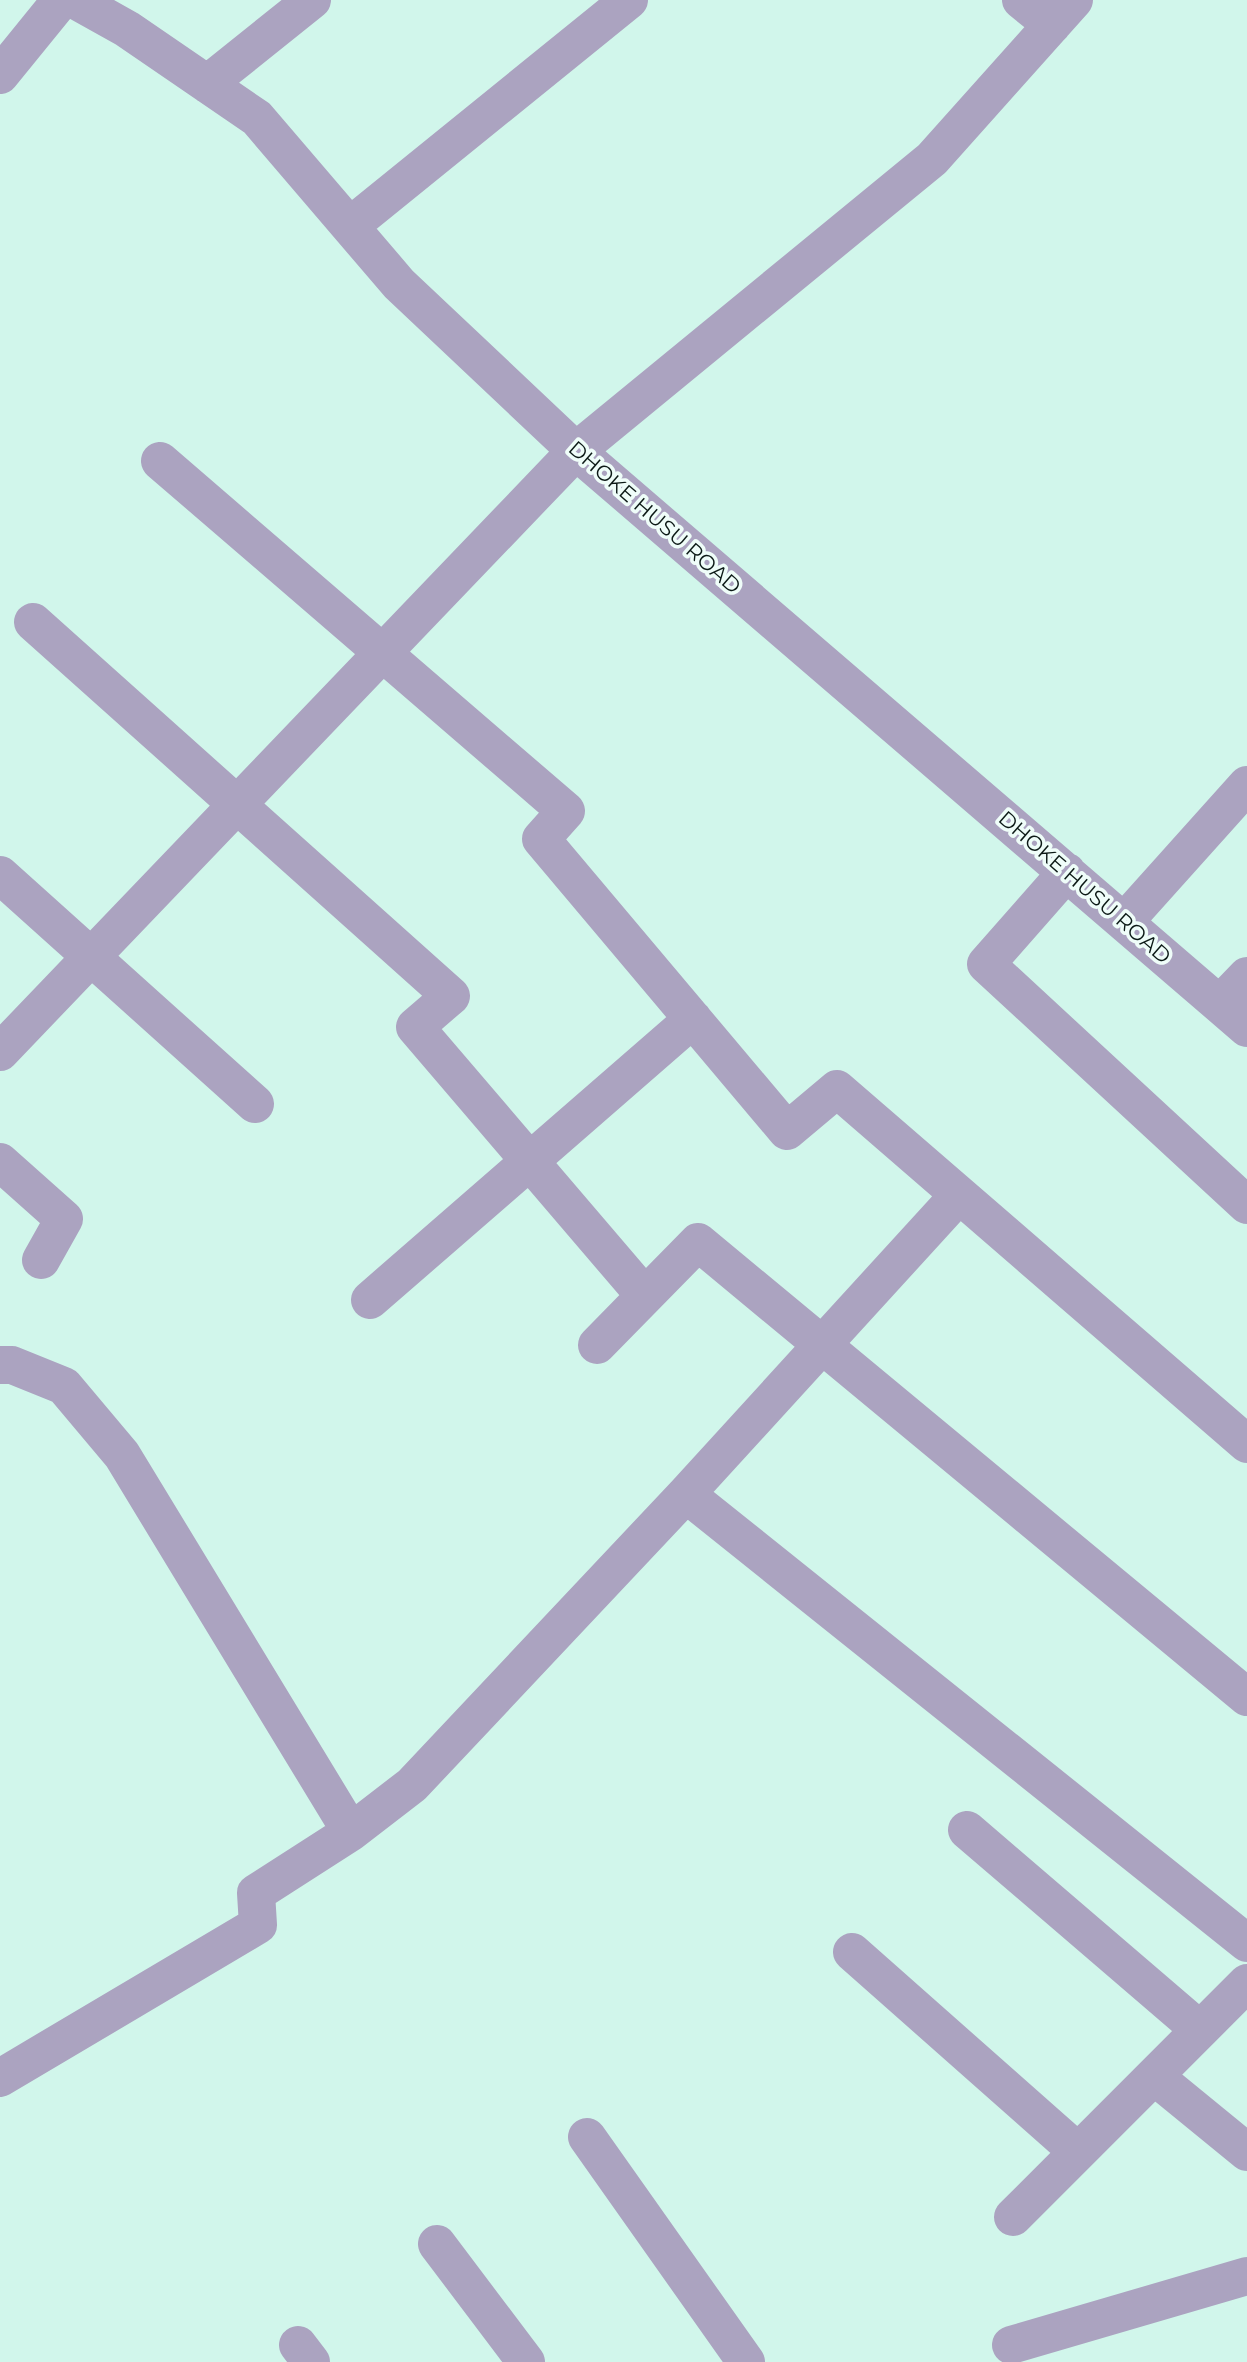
<svg xmlns="http://www.w3.org/2000/svg" width="1247" height="2362" viewBox="0 0 1247 2362" font-family="Montserrat,sans-serif">
<style>
.lines{fill:none;stroke-linecap:round;stroke-linejoin:round}
.minor{stroke:#aba3c0;stroke-width:38}
.labels{text-anchor:middle;dominant-baseline:central;stroke-width:7;stroke-linejoin:round;paint-order:stroke}
.street-label{font-size:21px;fill:#0c1916;stroke:#effdf9}
</style>
<rect width="100%" height="100%" fill="#d1f6eb"/>
<g class="lines">
<path class="minor" d="M75,0l52,29 130,89 142,166 177,167 671,577
M1021,0l31,25
M0,75l61,-75
M207,84l105,-84
M350,226l279,-226
M160,461l406,350 -25,28 246,292 50,-42 410,355
M33,622l418,374 -36,31 230,269
M1067,872l-81,92 261,241
M0,875l255,229
M1125,921l122,-136
M1220,1004l27,-28
M0,1052l576,-601 356,-292 142,-159
M0,1162l64,57 -23,41
M370,1300l323,-281
M597,1345l101,-103 549,455
M0,1365h12l52,21 58,69 229,377
M686,1494l561,449
M967,1830l233,200
M852,1952l226,200
M1154,2076l93,76
M0,2078l258,-153 -2,-32 95,-61 61,-47 274,-291 273,-299
M587,2137l159,225
M1013,2217l234,-234
M437,2244l89,118
M298,2345l13,17
M1011,2345l236,-69"/>
</g>
<g class="labels">
<g class="street-label">
<text transform="translate(655 517) rotate(41)">DHOKE HUSU ROAD</text>
<text transform="translate(1085 887) rotate(41)">DHOKE HUSU ROAD</text>
</g>
</g>
</svg>
